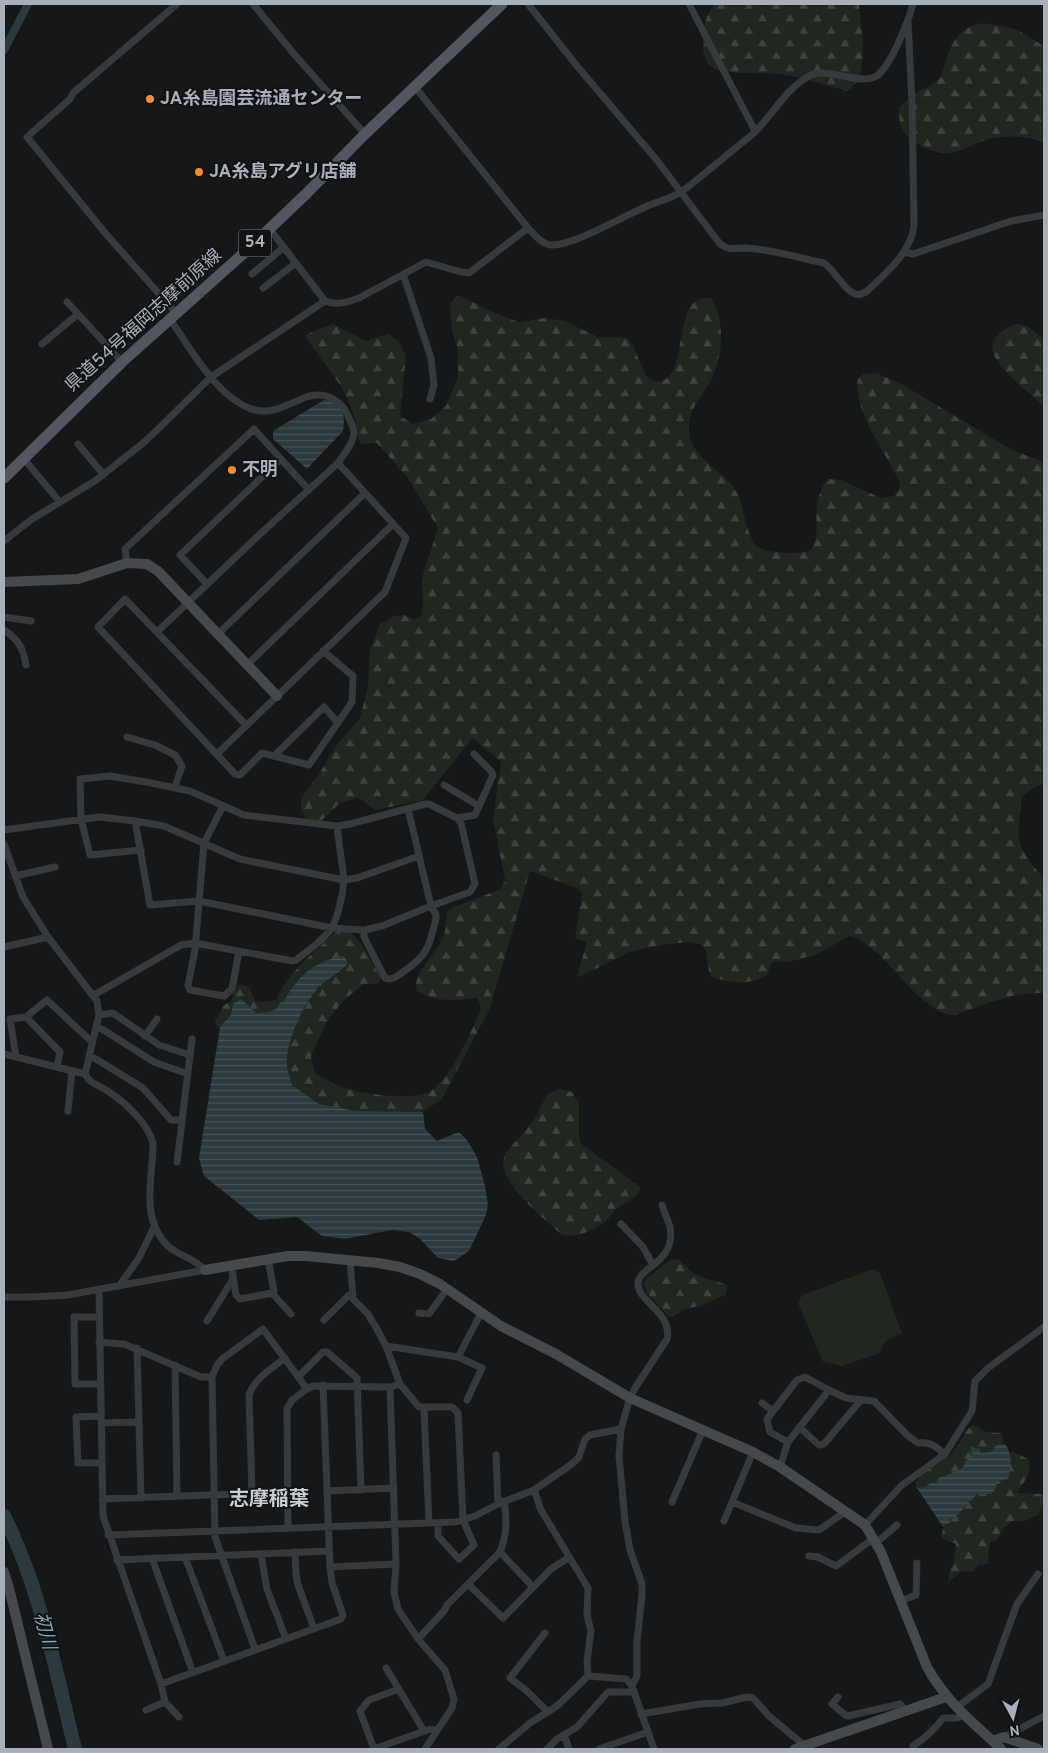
<svg xmlns="http://www.w3.org/2000/svg" width="1048" height="1753" viewBox="0 0 1048 1753" font-family="Overpass,'Noto Sans JP',sans-serif">
<style>
.grass{fill:#1f271e}
.forest{fill:url(#forest-firs)}
.water{fill:url(#water-rules)}
.lines{fill:none;stroke-linecap:round;stroke-linejoin:round}
.canal{stroke:#2c393d;stroke-width:8}
.river{stroke:#2c393d;stroke-width:14}
.street{stroke:#373a3d;stroke-width:7}
.secondary{stroke:#45494e;stroke-width:10}
.primary{stroke:#53575d;stroke-width:11}
.poi-dot{fill:#f48e33;stroke:#111213;stroke-width:2}
.labels{text-anchor:middle;dominant-baseline:central;stroke-width:4;stroke-linejoin:round;paint-order:stroke}
.shield{fill:#111213;stroke:#7b8187;stroke-width:1}
.shield-label{font-size:16px;font-weight:bold;fill:#a8b0b9}
.poi-label{font-size:18px;font-weight:bold;fill:#a8b0b9;stroke:#111213;text-anchor:start}
.street-label{font-size:18px;fill:#a8b0b9;stroke:#111213}
.water-label{font-size:19px;font-style:italic;fill:#7fa5b4;stroke:#111213}
.quarter-label{font-size:20px;font-weight:bold;fill:#c9ced4;stroke:#111213}
</style>
<defs>
<pattern id="forest-firs" width="22" height="20" patternUnits="userSpaceOnUse" patternTransform="scale(1.25)"><rect width="22" height="20" fill="#1f271e"/><path d="M5 1l3.5 6h-7zM16 11l3.5 6h-7z" fill="#3d443d"/></pattern>
<pattern id="water-rules" width="6" height="5" patternUnits="userSpaceOnUse" patternTransform="scale(1.25)"><rect width="6" height="5" fill="#2c393d"/><path d="M0 2.5h6" fill="none" stroke="#485357"/></pattern>
</defs>
<rect width="100%" height="100%" fill="#161718"/>
<path class="grass" d="M873,1269l7,4 22,60c-11,5 -19,7 -22,20l-38,13 -19,-4 -25,-59 4,-8z"/>
<path class="forest" d="M714,4h145c2,22 12,75 -12,87 -22,-6 -44,-14 -67,-17 -15,-2 -62,2 -71,-9 -5,-7 -6,-13 -6,-22 0,-15 2,-26 11,-39z
M984,23l31,6 29,17v97c-14,-7 -34,-8 -50,-5 -15,2 -28,12 -43,15 -15,2 -40,-9 -48,-22 -4,-8 -4,-14 -4,-23 6,-6 12,-12 19,-16 9,-6 17,-7 23,-16 8,-25 13,-50 43,-53z
M456,296l7,1 32,16 24,9 26,-4 20,3 33,16h22l8,2 4,5 14,31 6,5 8,2c6,-3 11,-6 14,-13 8,-16 6,-62 25,-70 3,-1 8,-1 12,-1 15,23 12,60 -1,84 -8,14 -21,28 -21,44 -1,33 33,41 47,65 9,16 9,45 22,56 9,6 43,8 52,3 10,-7 5,-33 7,-44 1,-10 5,-20 11,-27l13,1 40,18 13,-2 5,-6 1,-8 -31,-55 -8,-19 -4,-24 1,-5 5,-5 13,-1 22,9 114,68 32,12v322l-11,4 -11,9c-5,42 -8,49 22,81v115c-31,-1 -59,11 -88,22 -36,2 -70,-69 -106,-79l-35,19 -27,7 -14,-1 -3,3 -4,11c-16,11 -38,8 -55,2l-3,-5 -3,-22 -6,-6 -11,-2 -28,3 -31,7 -51,25 -2,-1 10,-34 -12,-4 7,-45 -5,-5 -47,-17 -40,137 -48,91 -19,13 -67,-1 -37,-7 -27,-19c-2,-8 -6,-18 -5,-27 1,-24 18,-55 34,-73 9,-8 20,-11 27,-22l-4,-7 -39,16 -7,7 -17,27 -12,8 -13,-1 -23,-9 -2,11 -11,12 -3,-1 -2,-4 8,-16 8,-5 7,-16 10,1 4,7 3,8 7,1 14,-2c12,-28 36,-45 57,-66l7,-3h10l11,13 21,34 -4,6h-14l-20,16 -18,23 -15,34 4,16c9,5 18,11 27,14 18,7 71,14 87,5 21,-11 43,-62 52,-84l-4,-10c-19,2 -43,5 -60,-7 -6,-18 21,-38 27,-56 2,-7 2,-16 3,-23l4,-4 50,-19 4,-10 -12,-60 8,-57 -27,-23 -3,1 -48,60 -48,10 -12,-10 -6,-2 -18,6 -17,16 -4,1 -12,-3 -5,-9v-11l18,-24 17,-28 24,-28 8,-32 2,-36 10,-26 14,-8 10,-1 11,5 6,-4 2,-9 -1,-29 16,-50 -30,-50 -31,-35 -16,1c-4,-7 -3,-13 -5,-22 -3,-7 -5,-15 -8,-22 -11,-24 -30,-43 -43,-65l28,-11 33,17 22,-7 10,6 8,16 -6,60 13,8 18,-5 15,-13 12,-29v-27l-6,-19 -2,-27z
M1016,324c13,0 19,8 28,16v66c-12,-10 -48,-39 -51,-54 -1,-3 0,-8 0,-12l10,-10z
M560,1089l12,3 7,11v31l2,10 54,39 5,4v4c-5,8 -15,11 -22,17 -5,3 -7,8 -11,12 -11,10 -30,18 -45,15 -16,-15 -72,-57 -56,-82 5,-8 14,-15 20,-23 10,-12 15,-24 22,-37z
M675,1259h3c8,8 15,15 26,19 8,3 15,3 23,7l-1,9 -10,5 -16,7 -15,3 -13,8 -4,-1 -21,-23 -4,-9 3,-5 24,-19z
M973,1424l8,5 4,3 16,1 3,9c-6,10 -19,12 -29,18 -16,8 -41,33 -59,29 -2,-18 25,-25 35,-35 9,-9 12,-22 22,-30z
M1012,1451l18,9 -1,14 -12,19 27,1v7l-5,13 -15,7h-13l-9,9 -4,9 -8,4 -2,21 -10,1 -5,7 -11,-1 -14,12 1,-10 4,-9 3,-20 -15,-6 4,-18 61,-64z"/>
<path class="water" d="M324,400l11,2 8,8 1,13 -1,8 -36,38 -34,-30v-8z
M344,956l4,7c-7,10 -18,14 -27,22 -16,17 -32,49 -34,73 -1,9 3,19 5,27l27,19 37,7 67,1 2,17 12,12 22,-9 8,8 10,17 8,29 3,19 -2,10 -17,36 -15,10 -16,-3 -18,-19 -11,-7 -17,-2 -47,9 -23,-3 -25,-19 -38,3 -55,-44 -5,-18 21,-131 11,-12 2,-11 8,-5 15,14c29,1 26,-15 43,-34 10,-12 29,-21 45,-23z
M1005,1444c8,10 6,24 3,35l-13,3 2,5 -6,7h-13l-5,4v2l-4,1 -10,13 -9,5v4l-5,1 -2,3 -26,-39 8,-1 7,-5 4,1 2,-4 24,-11 6,-9h4l-1,-12 8,2 2,4 10,-1 6,-7z"/>
<g class="lines">
<path class="canal" d="M4,50l24,-46"/>
<path class="river" d="M4,1516c36,71 52,156 71,233"/>
<path class="street" d="M253,4l41,50 71,80
M528,4l49,62 79,93 64,85c9,7 16,4 26,4 26,1 52,10 78,15 10,7 20,26 29,30 5,3 8,1 13,-1 19,-18 43,-37 48,-65l-2,-126 -4,-79
M689,4l66,127
M415,87l113,141c7,7 14,17 24,17 20,1 70,-28 91,-37 12,-6 27,-9 38,-16 14,-10 26,-21 39,-31 11,-10 24,-19 35,-29 19,-19 31,-44 56,-57 18,-8 51,12 67,0 14,-12 30,-53 35,-71
M269,228l56,73c12,5 23,1 34,-3l67,-36 35,10 8,1 59,-45
M905,252l8,2 98,-33 33,-6
M252,274l32,-27
M403,274l28,84 3,27 -4,14
M263,288l33,-25
M67,302l55,60
M176,313l-70,-79 -79,-97 43,-38 3,-6 104,-89
M42,344l36,-30
M78,444l25,30
M24,459l35,42
M4,541l28,-22 63,-38 47,-37 14,-13 55,-54 114,-76
M127,563l-2,-14 129,-120 55,61
M207,584l-27,-29 101,-96
M4,617l27,4
M4,630c15,10 19,18 22,35
M157,632l102,-97 79,-72c6,-9 15,-19 16,-30 0,-5 -3,-11 -5,-15 -6,-16 -21,-26 -39,-22 -18,5 -35,19 -55,14 -37,-10 -64,-61 -85,-91
M218,634l147,-141
M247,665l146,-141
M246,725l-121,-126 -27,28 137,147 5,1 22,-22 47,12 43,-63 1,-26 -30,-25
M127,737l28,8 20,10 7,11 -7,21
M217,754l168,-162 21,-54 -68,-75
M274,756l50,-49 14,16
M444,785l35,21
M223,806l-19,37 -9,107 -7,35 2,5 34,6 8,-7 7,-38
M135,821l15,84 49,-4 133,27 32,2 18,-4 49,-20 -23,-97
M4,830l95,-13 36,4 29,5 76,33 104,21 13,-2 62,-22
M4,844l19,53 25,40 49,64 2,14 -14,59c6,11 11,9 21,16 18,11 42,33 47,53 0,36 -14,76 16,104 11,9 26,12 36,23
M141,850l-51,5 -9,-36 -1,-40 30,-3 36,6 44,9 54,24 93,11 13,-2 75,-20h4l28,14 18,-3 18,-40 -2,-4 -17,-17
M15,876l40,-9
M364,930v7l21,41c8,3 12,-2 18,-6 25,-17 26,-25 33,-53v-4l-5,-9 39,-14 5,-8 -14,-61 -4,-5
M4,947l44,-10
M94,995l87,-50 14,-2 98,18 3,-1c12,-10 27,-19 35,-31 7,-10 12,-37 13,-49l-7,-54
M99,1015l14,-2 46,32 31,10
M26,1017l34,35 -3,15
M96,1027l6,2 52,33 34,12
M145,1036l12,-17
M4,1054l81,20
M89,1056l7,3 47,29 28,32h11
M16,1057l-6,-38 16,-2 21,-17 45,42
M68,1111l4,-40
M177,1162l15,-123
M621,1224l22,23 10,18
M350,1260l3,39 15,15 10,17 8,15 14,38 19,23h33l6,6 5,107 11,25 -15,14 -21,-23v-13
M231,1265l5,30 4,4 32,-6 2,-2 -6,-32
M119,1286l20,-28 15,-31
M99,1289l4,227 58,168 180,-65 2,-4 -11,-32 -2,-16 -7,-182
M272,1293l19,21
M4,1297h27l37,-2 137,-25
M419,1313l10,1 18,-25
M99,1317h-25l1,67h25
M324,1320l25,-25 3,-1
M207,1321l26,-42
M99,1342l25,2 77,33h11
M386,1346l72,11 24,11 -15,32
M137,1348l4,150
M458,1357l23,-44
M175,1365l2,131
M299,1376l24,-24h4l30,26 4,112
M390,1387l6,177 -2,28 4,17 20,30 27,31 9,29 -2,9 -27,41
M762,1403l11,8
M424,1409l5,114
M100,1416l-24,1 2,46h23
M101,1423l37,-1
M799,1427l20,18 5,-1 37,-44
M788,1442l-18,-10 -3,-13 30,-39 8,-3 24,13
M496,1455l2,49
M780,1467l8,-25 41,-52 17,8 28,3 33,34 11,8c12,-2 18,4 27,11
M327,1491l67,-3
M252,1494l-3,-99c6,-17 22,-26 36,-37
M102,1499l185,-7
M672,1502l31,-72
M732,1502l64,26 23,2 26,-18
M724,1521l29,-69
M865,1525l36,-39 44,-32 27,-43 3,-30 13,-13 56,-41
M288,1528l-1,-119 5,-9 15,-11
M108,1535l347,-13 20,-6 23,-12 36,-14 38,-26 7,-7 6,-18 5,-4 31,-6
M877,1542l20,-17
M295,1552l1,22 2,11 16,44
M500,1552l33,35
M261,1554l6,35 19,50
M809,1556l9,1 18,9 38,-28
M185,1557l39,104
M152,1558l41,115
M117,1560l212,-9
M330,1567l66,-3
M468,1584l35,34 48,-49 17,-11
M901,1601l15,-6 1,-32
M545,1633l-35,45 17,13 21,21
M418,1639l26,-28 3,-6 53,-53c7,-17 7,-32 4,-51
M255,1649l-40,-112 -3,-160 5,-12 5,-6 41,-30 44,60 6,-3 77,1 10,-3
M386,1668l38,63
M588,1676l38,3 6,7 22,63
M632,1686l5,-10v-35l5,-46v-11l-12,-34 -5,-29 -6,-65 2,-27 9,-31 5,-10 32,-49c6,-26 -29,-37 -29,-55 0,-18 38,-20 32,-57 -2,-7 -6,-15 -8,-22
M838,1697l-6,7 12,10 4,2 52,-12 6,7
M165,1702l14,15
M956,1708l32,-24 29,-80 21,-30
M146,1710l19,-8 -4,-18
M641,1714l59,-10 22,-1 25,-6 6,1 16,18 36,30
M564,1735l5,14
M1004,1737l40,-21
M913,1746c12,-8 22,-16 30,-28h14l7,-3
M374,1749l-14,-38 9,-11 30,-11
M374,1749l56,-20 7,2
M499,1749l31,-26 27,-17 31,-30 -1,-15 4,-30 -4,-16 1,-27 -47,-78 -7,-20
M547,1749l10,-10 20,-12 31,-35h25
M599,1749l49,-17"/>
<path class="secondary" d="M4,582l74,-3 49,-16 20,1 11,7 119,125
M205,1270l83,-14h18l72,7 22,4 20,7 20,10 61,42 55,28 74,44 123,54 27,15 85,58 16,27 46,115c20,36 46,55 74,82
M4,1572l5,16 39,161
M993,1741l11,-4 34,12
M795,1749l151,-52"/>
<path class="primary" d="M4,478l118,-116 122,-109 62,-59 59,-60 137,-130"/>
</g>
<g class="poi-dot">
<circle cx="150" cy="99" r="5"/>
<circle cx="199" cy="172" r="5"/>
<circle cx="232" cy="470" r="5"/>
</g>
<g class="labels">
<rect class="shield" x="239" y="229.5" width="32" height="27" rx="4"/>
<g class="shield-label">
<text x="255" y="243">54</text>
</g>
<g class="poi-label">
<text x="160" y="99">JA糸島園芸流通センター</text>
<text x="209" y="172">JA糸島アグリ店舗</text>
<text x="242" y="470">不明</text>
</g>
<g class="street-label">
<text transform="translate(144 321) rotate(-42)">県道54号福岡志摩前原線</text>
</g>
<g class="water-label">
<text transform="translate(44 1631) rotate(75)">初川</text>
</g>
<g class="quarter-label">
<text x="269" y="1500">志摩稲葉</text>
</g>
</g>
<rect width="1048" height="1753" fill="none" stroke="#a8b0b9" stroke-width="10"/>
<g transform="translate(1013 1718) rotate(173)" stroke="#111213" stroke-width="4" paint-order="stroke">
<path d="M0-4L9 19L0 12L-9 19Z" fill="#a8b0b9"/>
<text y="-8" font-size="14" font-weight="bold" text-anchor="middle" fill="#a8b0b9">N</text>
</g>
</svg>
